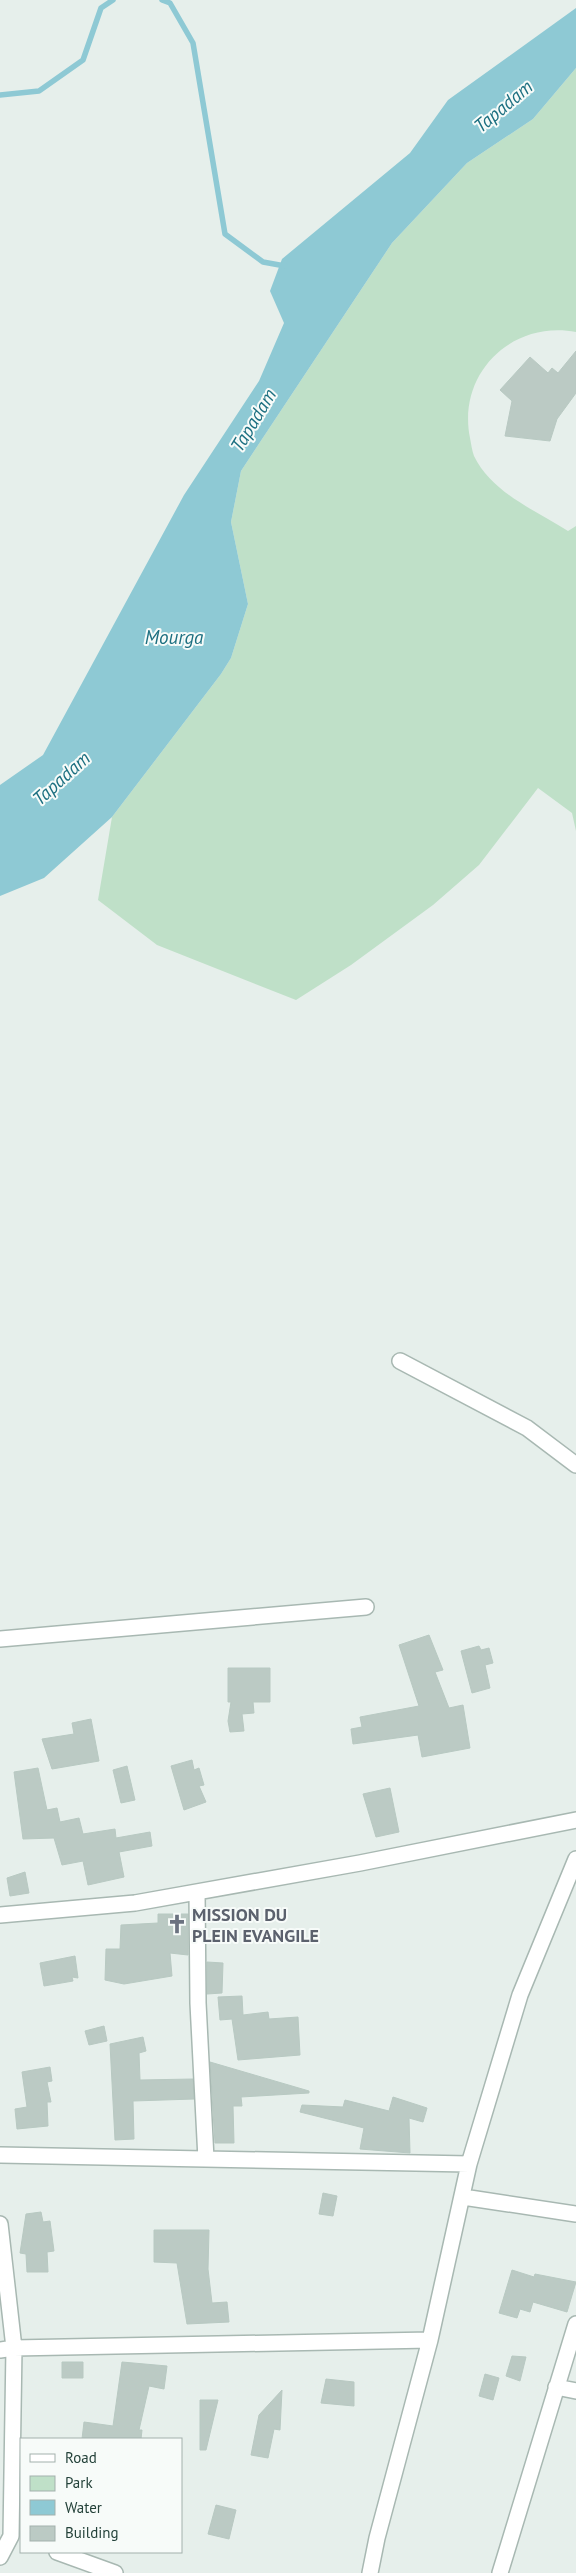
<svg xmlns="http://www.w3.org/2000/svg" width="576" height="2573" viewBox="0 0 576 2573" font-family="'PT Sans',sans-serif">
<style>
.green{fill:#bfe0c8}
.water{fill:#8ec9d4}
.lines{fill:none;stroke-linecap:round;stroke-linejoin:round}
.stream{stroke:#8ec9d4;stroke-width:5.5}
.building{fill:#bbcac4;stroke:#b8c9c2}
.minor-casing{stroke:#a8b8b2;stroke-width:18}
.minor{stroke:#fff;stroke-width:15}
.labels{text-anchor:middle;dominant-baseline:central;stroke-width:4;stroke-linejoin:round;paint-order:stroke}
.worship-label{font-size:18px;font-weight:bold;fill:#5b616d;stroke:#f7fbf9;text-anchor:start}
.water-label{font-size:19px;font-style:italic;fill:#1c6f80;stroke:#f7fbf9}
</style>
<rect width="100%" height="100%" fill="#e6efeb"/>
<path class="green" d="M576,68v264c-64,-12 -119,41 -106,106 1,5 2,13 4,18 18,37 61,54 94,75l8,-5v305l-4,-18 -34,-25 -59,77 -46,40 -82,60 -55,35 -139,-55 -59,-45 14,-83 109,-143 10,-16 17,-54 -17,-82 10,-51 151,-228 75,-80 66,-44z"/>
<path class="water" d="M576,8v60l-43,51 -66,44 -75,80 -151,228 -10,51 17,82 -17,54 -10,16 -109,143 -68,61 -44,18v-111l43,-30 141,-260 75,-114 25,-58 -14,-32 12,-32 128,-106 38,-53z"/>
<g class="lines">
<path class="stream" d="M162,0l8,3 23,40 32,191 38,28 22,4
M0,95l39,-4 44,-31 18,-52 12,-8"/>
</g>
<path class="building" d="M576,351v42l-19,26 -7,22 -45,-5 7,-35 -12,-11 30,-33 18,16 4,-5 6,5z
M429,1635l14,35 -8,2 14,36 14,-3 7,43 -48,9 -4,-22 -65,9 -2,-15 11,-2 -2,-10 59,-11 -20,-61z
M479,1646l2,4 8,-2 4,15 -8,2 5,23 -18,5 -11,-42z
M228,1668h42v34h-17l1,11 -12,1 2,17 -14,1 -2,-11 3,-19h-3z
M91,1719l8,42 -47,8 -10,-30 32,-5 -2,-11z
M192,1760l2,10 5,-2 5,17 -5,1 7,16 -22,8 -13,-44z
M127,1766l8,34 -14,3 -8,-33z
M38,1768l9,42 10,-2 3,14 19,-4 4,16 32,-5 1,9 34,-6 2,14 -33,6 5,25 -36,8 -5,-24 -21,4 -8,-27 -31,1 -9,-67z
M390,1788l9,44 -23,5 -13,-43z
M25,1872l4,21 -19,3 -3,-18z
M158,1914h30v41l-18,-2 2,23 -48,8 -19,-4 1,-31h14l1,-24 37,-2z
M75,1956l3,22 -6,-1 1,4 -29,5 -4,-23z
M207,1962l16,1 -1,30 -15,1z
M242,1996l1,19 25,-3 1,7 29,-2 2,38 -62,5 -6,-41 -12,1 -2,-23z
M104,2026l3,15 -18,4 -4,-14z
M143,2037l3,14 -7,2 1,27 53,-1 1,20 -61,2 1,38 -19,1 -5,-96z
M210,2062l99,29v2l-68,4 1,9h-9l1,37h-19z
M50,2067l2,14 -5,1 4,20h-4l1,24 -31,3 -2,-20 12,-2 -5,-35z
M393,2097l34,11 -4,14 -14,-4 1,35 -50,-4 4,-21 -64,-16 2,-7 41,2 2,-7 44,11z
M323,2193l14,3 -4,20 -14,-2z
M41,2212l2,10 7,-1 4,30 -7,1 1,20h-21l-1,-18 -6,-1 6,-39z
M154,2230h55l-1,39 4,34 15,-1 2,20 -42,2 -10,-61 -23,-1z
M512,2270l22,7 1,-3 41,8 -9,30 -34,-10 -3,10 -10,-3 -3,9 -18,-5z
M512,2356l14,1 -6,24 -14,-5z
M62,2362h21v16h-21z
M122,2362l45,4 -3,23 -15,-3 -10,44h3l-1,9h-59l2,-17 29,4z
M485,2374l14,4 -6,22 -14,-4z
M326,2379l28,3v24l-33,-3z
M282,2390l-2,40 -6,-1 -6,29 -17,-3 8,-40z
M200,2400h18l-12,50h-6z
M216,2505l20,5 -7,29 -21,-5z"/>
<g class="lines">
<defs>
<path id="minor" d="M400,1361l127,67 49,37
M0,1639l366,-32
M197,1892l1,111 8,156
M0,1915l135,-12 225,-40 216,-43
M0,2155l469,9
M463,2197l113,17
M0,2224l14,124 -3,188 -11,21
M0,2350l14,-2 416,-8
M556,2387l20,4
M57,2552l58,21
M370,2573l7,-35 53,-198 39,-176 51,-169 56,-136
M500,2573l76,-249"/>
</defs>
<use href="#minor" class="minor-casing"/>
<use href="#minor" class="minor"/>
</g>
<defs>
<symbol id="church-bare" viewBox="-9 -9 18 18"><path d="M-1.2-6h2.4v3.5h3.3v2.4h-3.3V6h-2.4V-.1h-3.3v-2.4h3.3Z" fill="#6b7280" stroke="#f7fbf9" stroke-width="2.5" paint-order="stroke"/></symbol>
</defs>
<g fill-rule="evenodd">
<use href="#church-bare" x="163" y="1910" width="28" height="28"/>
</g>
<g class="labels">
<g class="worship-label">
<text x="192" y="1914">MISSION DU<tspan x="192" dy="21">PLEIN EVANGILE</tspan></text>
</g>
<g class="water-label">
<text transform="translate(503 106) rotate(-40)">Tapadam</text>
<text transform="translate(253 420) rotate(-59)">Tapadam</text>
<text x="174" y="637">Mourga</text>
<text transform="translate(61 778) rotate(-42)">Tapadam</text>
</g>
</g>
<rect x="20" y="2438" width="162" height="115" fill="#f7fbf9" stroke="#a3b1ad"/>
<rect x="30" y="2454" width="25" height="8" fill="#ffffff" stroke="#a3b1ad"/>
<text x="65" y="2463" font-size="15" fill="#24423a">Road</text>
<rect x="30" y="2476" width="25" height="15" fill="#bfe0c8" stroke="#a3b1ad"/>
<text x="65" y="2488" font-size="15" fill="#24423a">Park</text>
<rect x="30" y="2500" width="25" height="15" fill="#8ec9d4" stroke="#a3b1ad"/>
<text x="65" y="2513" font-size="15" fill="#24423a">Water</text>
<rect x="30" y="2526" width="25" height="15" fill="#bbcac4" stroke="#a3b1ad"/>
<text x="65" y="2538" font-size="15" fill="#24423a">Building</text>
</svg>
